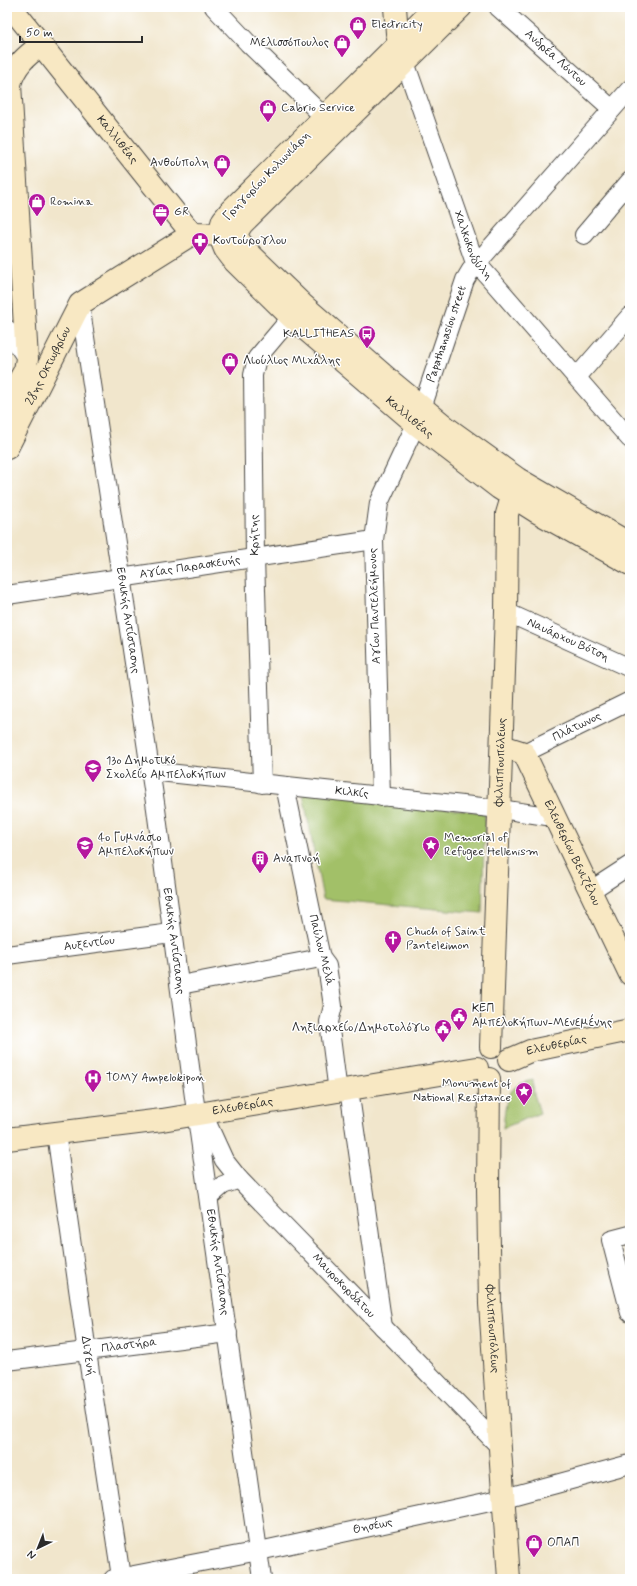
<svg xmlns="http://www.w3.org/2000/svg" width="637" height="1586" viewBox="0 0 637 1586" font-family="Mynerve,sans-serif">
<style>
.green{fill:#a2c067;stroke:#667649}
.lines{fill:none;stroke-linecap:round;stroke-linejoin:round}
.street-casing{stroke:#494743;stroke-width:20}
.secondary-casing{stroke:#494743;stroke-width:24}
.street{stroke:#fff;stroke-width:18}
.secondary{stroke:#f8e8c3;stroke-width:22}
.labels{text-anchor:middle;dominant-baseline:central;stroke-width:3;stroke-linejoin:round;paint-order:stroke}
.poi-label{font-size:12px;fill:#2b2b2b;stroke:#fff;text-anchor:start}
.street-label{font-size:12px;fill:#2b2b2b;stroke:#fff}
</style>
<rect width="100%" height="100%" fill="#fff"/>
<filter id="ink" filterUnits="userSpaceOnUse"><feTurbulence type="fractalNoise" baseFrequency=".025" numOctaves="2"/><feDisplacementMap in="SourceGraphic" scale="8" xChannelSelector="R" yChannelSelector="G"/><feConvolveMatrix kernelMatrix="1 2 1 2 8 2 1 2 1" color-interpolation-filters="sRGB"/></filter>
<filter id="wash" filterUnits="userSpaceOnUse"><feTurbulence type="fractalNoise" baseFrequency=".012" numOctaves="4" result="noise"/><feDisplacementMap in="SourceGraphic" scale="16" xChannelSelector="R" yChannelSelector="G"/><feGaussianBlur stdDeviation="0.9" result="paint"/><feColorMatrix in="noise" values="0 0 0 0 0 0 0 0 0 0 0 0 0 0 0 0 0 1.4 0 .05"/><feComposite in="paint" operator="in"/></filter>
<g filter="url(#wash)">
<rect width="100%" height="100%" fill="#f1e6cc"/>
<path class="green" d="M302,789l183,24 -3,100 -159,-14z
M533,1080l1,14 6,19 -37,15c3,-24 1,-43 30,-48z"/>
</g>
<g filter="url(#ink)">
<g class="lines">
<defs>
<g id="street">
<path d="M214,7l34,36 76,74"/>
<path id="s1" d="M498,7l114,102"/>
<path id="s2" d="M405,62l69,198 156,179"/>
<path d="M584,235l46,-54"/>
<path id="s3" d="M80,304l76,505 38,288 68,482"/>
<path d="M7,329l20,30"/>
<path d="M577,377l53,-61"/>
<path id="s4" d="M422,408l43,-128 6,-10 159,-181"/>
<path id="s5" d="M7,595l367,-55"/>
<path id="s6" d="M506,612l124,56"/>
<path id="s7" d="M524,753l106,-52"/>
<path id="s8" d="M150,771l350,38 53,8"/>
<path d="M262,784l-7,-226 -2,-183 4,-17 43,-51"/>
<path d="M285,786l36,172 6,8 6,40 -4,16 9,70"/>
<path d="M381,797l-7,-257 5,-37 37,-79"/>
<path d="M590,891l40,-26"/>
<path id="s9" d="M7,955l164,-22"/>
<path d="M180,985l141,-27"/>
<path d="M349,1089l34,238"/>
<path id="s10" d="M203,1114l21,46 15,19 260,267"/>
<path id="s11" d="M56,1133l31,219 34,225"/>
<path d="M209,1197l14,-12 16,-6"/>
<path d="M630,1235l-19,5 19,73"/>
<path id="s12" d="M7,1361l221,-28"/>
<path id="s13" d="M113,1579l146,-28 245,-53 126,-34"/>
</g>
<g id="secondary">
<path id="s14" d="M11,7l181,227"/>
<path d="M395,7l2,26 6,20"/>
<path id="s15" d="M435,7l-204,203 -8,10 -3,10 1,9 4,10 10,13 56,55 125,107 83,64 38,24 93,52"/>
<path d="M461,7l-219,217 -5,8 1,7 8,11 56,54 92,80 53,44 71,51 112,65"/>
<path d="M7,403l18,-33 2,-11 -17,-275c5,-19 16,-28 31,-39"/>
<path id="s16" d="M7,448l73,-144 112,-70 42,1"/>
<path id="s17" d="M502,746l22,7 106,221"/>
<path id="s18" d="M491,1047l15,-435 1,-98 9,-30"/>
<path id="s19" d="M509,1060l21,-9 100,-21"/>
<path id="s20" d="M489,1079l-1,111 2,114 19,275"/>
<path id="s21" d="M7,1139l155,-19 315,-52"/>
</g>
</defs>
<use href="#street" class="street-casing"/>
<use href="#secondary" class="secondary-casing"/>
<use href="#street" class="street"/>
<use href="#secondary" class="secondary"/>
</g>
</g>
<defs>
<symbol id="shop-pin" viewBox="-11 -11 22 30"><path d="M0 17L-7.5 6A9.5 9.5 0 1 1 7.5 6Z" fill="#b5179e" stroke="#fff"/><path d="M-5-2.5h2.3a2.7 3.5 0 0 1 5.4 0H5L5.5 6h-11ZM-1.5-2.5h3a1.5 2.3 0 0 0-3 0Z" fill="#fff"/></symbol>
<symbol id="office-pin" viewBox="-11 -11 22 30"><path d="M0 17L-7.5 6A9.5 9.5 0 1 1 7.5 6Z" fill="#b5179e" stroke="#fff"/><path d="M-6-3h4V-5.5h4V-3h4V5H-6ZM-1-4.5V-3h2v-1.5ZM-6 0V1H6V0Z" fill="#fff"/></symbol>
<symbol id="pharmacy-pin" viewBox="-11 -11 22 30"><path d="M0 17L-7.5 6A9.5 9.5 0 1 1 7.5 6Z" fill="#b5179e" stroke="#fff"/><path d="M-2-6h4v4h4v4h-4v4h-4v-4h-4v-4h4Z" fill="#fff"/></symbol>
<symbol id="bus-pin" viewBox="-11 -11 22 30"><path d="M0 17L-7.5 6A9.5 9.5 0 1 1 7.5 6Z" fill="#b5179e" stroke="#fff"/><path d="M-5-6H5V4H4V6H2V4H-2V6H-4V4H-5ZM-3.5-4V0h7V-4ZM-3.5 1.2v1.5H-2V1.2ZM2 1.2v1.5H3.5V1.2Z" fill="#fff"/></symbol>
<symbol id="school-pin" viewBox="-11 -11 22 30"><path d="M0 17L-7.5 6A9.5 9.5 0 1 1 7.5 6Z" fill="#b5179e" stroke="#fff"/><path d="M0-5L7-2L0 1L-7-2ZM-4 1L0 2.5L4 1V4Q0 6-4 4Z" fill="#fff"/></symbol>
<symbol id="sight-pin" viewBox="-11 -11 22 30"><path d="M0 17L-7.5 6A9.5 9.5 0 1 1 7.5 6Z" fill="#b5179e" stroke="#fff"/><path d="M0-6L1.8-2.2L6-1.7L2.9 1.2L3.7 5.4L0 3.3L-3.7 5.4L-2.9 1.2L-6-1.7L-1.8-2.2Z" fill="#fff"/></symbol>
<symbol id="building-pin" viewBox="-11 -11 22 30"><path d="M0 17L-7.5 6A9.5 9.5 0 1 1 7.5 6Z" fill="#b5179e" stroke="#fff"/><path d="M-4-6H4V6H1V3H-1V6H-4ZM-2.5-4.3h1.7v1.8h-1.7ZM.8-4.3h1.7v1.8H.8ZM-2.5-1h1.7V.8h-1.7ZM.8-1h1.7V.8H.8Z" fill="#fff"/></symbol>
<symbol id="church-pin" viewBox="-11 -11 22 30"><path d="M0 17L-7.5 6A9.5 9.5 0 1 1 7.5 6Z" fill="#b5179e" stroke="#fff"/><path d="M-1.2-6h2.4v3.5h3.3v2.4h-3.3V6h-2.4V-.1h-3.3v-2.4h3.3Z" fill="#fff"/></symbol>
<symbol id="civic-pin" viewBox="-11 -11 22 30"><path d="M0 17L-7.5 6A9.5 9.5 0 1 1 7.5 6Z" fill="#b5179e" stroke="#fff"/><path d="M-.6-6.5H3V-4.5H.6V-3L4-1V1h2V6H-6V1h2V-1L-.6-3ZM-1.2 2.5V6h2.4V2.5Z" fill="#fff"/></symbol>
<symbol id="hospital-pin" viewBox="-11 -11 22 30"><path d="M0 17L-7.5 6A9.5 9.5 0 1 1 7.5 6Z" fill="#b5179e" stroke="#fff"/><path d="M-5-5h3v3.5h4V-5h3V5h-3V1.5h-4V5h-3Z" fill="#fff"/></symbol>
</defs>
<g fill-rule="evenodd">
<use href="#shop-pin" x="348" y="15" width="20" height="27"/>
<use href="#shop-pin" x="332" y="33" width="20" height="27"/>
<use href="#shop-pin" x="258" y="98" width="20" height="27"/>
<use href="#shop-pin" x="212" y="153" width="20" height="27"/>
<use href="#shop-pin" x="27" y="192" width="20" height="27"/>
<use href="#office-pin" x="151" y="202" width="20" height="27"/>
<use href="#pharmacy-pin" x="190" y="231" width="20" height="27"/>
<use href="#bus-pin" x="357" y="324" width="20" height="27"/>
<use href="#shop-pin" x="220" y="351" width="20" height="27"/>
<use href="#school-pin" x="83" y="758" width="20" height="27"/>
<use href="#school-pin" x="75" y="835" width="20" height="27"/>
<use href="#sight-pin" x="421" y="835" width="20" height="27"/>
<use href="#building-pin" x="250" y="849" width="20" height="27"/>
<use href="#church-pin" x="383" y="929" width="20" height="27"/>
<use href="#civic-pin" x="449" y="1006" width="20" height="27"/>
<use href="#civic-pin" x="433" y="1018" width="20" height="27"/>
<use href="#hospital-pin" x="83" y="1068" width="20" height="27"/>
<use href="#sight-pin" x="514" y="1081" width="20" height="27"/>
<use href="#shop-pin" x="524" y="1533" width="20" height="27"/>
</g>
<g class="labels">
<g class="poi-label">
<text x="371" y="25">Electricity</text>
<text x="329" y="43" text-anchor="end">Μελισσόπουλος</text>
<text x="281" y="108">Cabrio Service</text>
<text x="209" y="163" text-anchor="end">Ανθούπολη</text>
<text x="50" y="202">Romina</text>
<text x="174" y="212">GR</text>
<text x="213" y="241">Κοντούρογλου</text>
<text x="354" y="334" text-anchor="end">KALLITHEAS</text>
<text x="243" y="361">Λιούλιος Μιχάλης</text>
<text x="106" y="761">13o Δημοτικό<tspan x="106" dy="14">Σχολείο Αμπελοκήπων</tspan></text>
<text x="98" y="838">4ο Γυμνάσιο<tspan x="98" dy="14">Αμπελοκήπων</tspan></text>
<text x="444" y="838">Memorial of<tspan x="444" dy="14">Refugee Hellenism</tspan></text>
<text x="273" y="859">Αναπνοή</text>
<text x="406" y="932">Chuch of Saint<tspan x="406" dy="14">Panteleimon</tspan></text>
<text x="472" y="1009">ΚΕΠ<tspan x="472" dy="14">Αμπελοκήπων-Μενεμένης</tspan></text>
<text x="430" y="1028" text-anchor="end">Ληξιαρχείο/Δημοτολόγιο</text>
<text x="106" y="1078">TOMY Ampelokipon</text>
<text x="511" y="1084" text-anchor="end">Monument of<tspan x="511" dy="14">National Resistance</tspan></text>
<text x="547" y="1543">ΟΠΑΠ</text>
</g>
<g class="street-label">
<text stroke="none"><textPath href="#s1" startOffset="77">Ανδρέα Λόντου</textPath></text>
<text stroke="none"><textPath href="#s14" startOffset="170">Καλλιθέας</textPath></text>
<text transform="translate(267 176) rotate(-46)">Γρηγορίου Κολωνιάρη</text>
<text stroke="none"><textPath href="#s2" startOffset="196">Χαλκοκονδύλη</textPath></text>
<text stroke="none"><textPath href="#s4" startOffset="78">Papathanasiou street</textPath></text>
<text stroke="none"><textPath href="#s16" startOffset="92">28ης Οκτωβρίου</textPath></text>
<text stroke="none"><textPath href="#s15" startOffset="581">Καλλιθέας</textPath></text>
<text transform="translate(255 535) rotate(-91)">Κρήτης</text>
<text stroke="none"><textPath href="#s5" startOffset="185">Αγίας Παρασκευής</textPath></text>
<text transform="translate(375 606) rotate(-92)">Αγίου Παντελεήμονος</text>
<text stroke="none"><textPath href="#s3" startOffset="320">Εθνικής Αντίστασης</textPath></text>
<text stroke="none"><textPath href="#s6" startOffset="68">Ναυάρχου Βότση</textPath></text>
<text stroke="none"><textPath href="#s7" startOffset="59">Πλάτωνος</textPath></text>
<text stroke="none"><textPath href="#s18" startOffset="285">Φιλιππουπόλεως</textPath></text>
<text stroke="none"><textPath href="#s8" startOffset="203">Κιλκίς</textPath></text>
<text stroke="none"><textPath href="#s17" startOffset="134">Ελευθερίου Βενιζέλου</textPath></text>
<text stroke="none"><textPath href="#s3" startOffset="644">Εθνικής Αντίστασης</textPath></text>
<text stroke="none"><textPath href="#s9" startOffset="83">Αυξεντίου</textPath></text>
<text transform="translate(321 950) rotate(76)">Παύλου Μελά</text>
<text stroke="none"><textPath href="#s19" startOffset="50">Ελευθερίας</textPath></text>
<text stroke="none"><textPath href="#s21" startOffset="238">Ελευθερίας</textPath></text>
<text stroke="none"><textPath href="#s3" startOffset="968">Εθνικής Αντίστασης</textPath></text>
<text stroke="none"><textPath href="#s10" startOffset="224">Μαυροκορδάτου</textPath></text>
<text stroke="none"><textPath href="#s20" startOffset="250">Φιλιππουπόλεως</textPath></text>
<text stroke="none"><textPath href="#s12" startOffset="123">Πλαστήρα</textPath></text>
<text stroke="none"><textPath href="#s11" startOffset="225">Διγενή</textPath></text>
<text stroke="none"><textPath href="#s13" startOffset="265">Θησέως</textPath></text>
</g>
</g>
<rect width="637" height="1586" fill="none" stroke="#fff" stroke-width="24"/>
<g transform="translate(38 1548) rotate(223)" stroke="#ffffff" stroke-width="3" paint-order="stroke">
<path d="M0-3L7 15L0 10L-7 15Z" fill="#2b2b2b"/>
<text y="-6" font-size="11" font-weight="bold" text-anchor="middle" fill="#2b2b2b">N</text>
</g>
<path d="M20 36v6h122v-6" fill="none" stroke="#2b2b2b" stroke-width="2"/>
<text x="26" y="36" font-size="12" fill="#2b2b2b" stroke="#ffffff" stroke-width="3" paint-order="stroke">50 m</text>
</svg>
